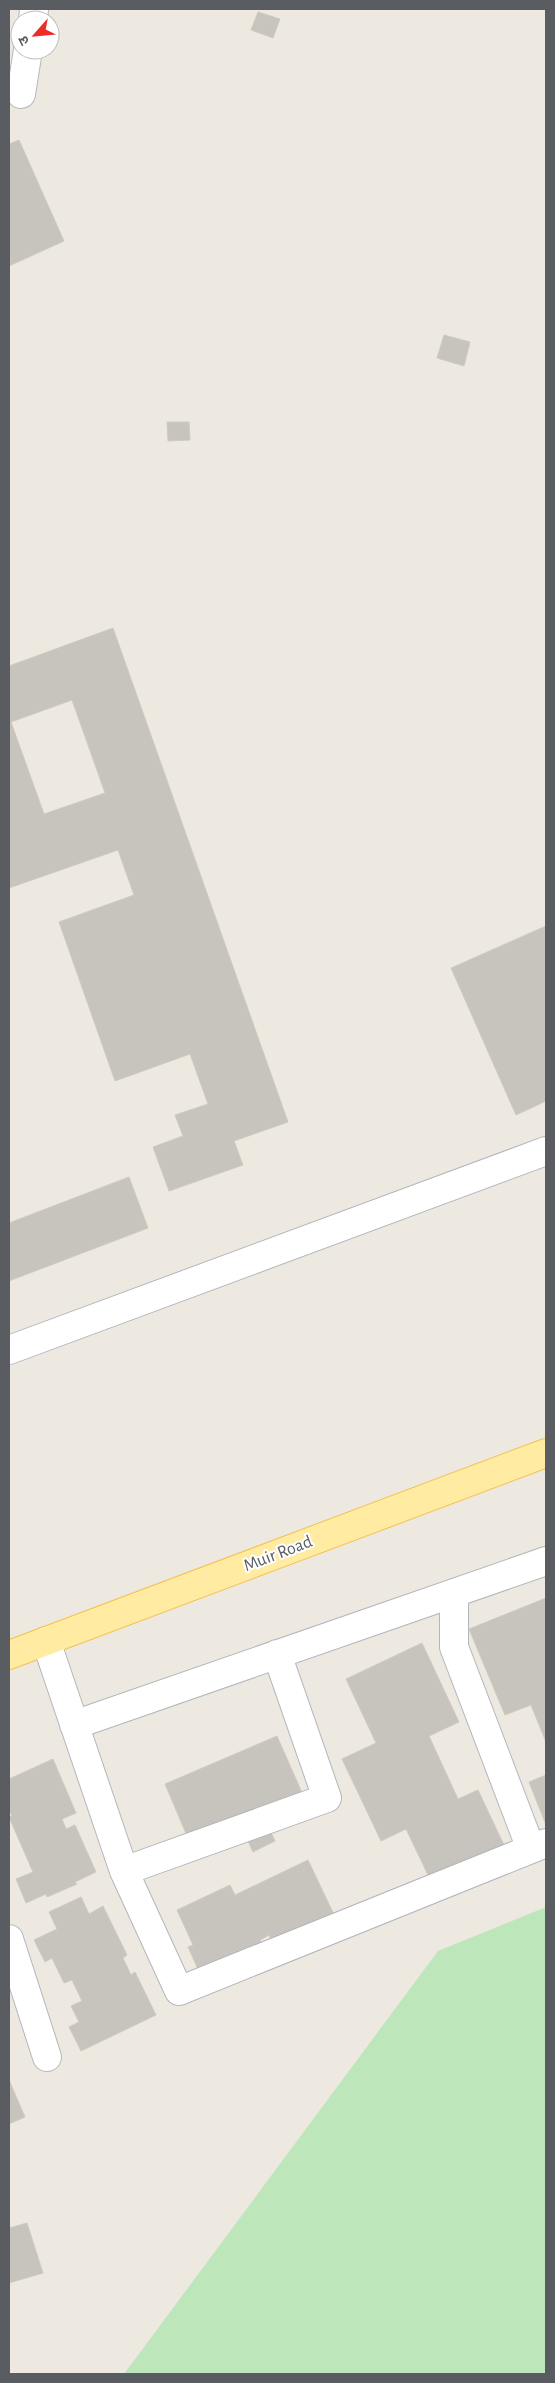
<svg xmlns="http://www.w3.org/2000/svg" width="555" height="2383" viewBox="0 0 555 2383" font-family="'Alegreya Sans','Noto Sans Devanagari',sans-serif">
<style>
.green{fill:#bde6bb}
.building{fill:#c7c4bd;stroke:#d1cabe;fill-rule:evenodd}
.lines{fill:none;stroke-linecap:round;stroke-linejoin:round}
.minor-casing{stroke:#b3b7bb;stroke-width:30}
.major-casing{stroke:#f5c050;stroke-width:30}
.minor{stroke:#fff;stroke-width:28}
.major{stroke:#ffeca2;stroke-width:28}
.labels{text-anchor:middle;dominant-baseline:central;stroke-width:4;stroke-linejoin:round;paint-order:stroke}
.street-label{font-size:18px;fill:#595d62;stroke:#fff}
</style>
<rect width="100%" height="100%" fill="#ede9e0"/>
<path class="green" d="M546,1907v467h-422l314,-423z"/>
<path class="building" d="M258,12l22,7 -7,19 -22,-8z
M19,140l45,101 -55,25v-122z
M444,335l26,7 -6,24 -27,-8z
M167,422h22l1,18 -22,1z
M113,628l175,494 -54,19 9,24 -74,26 -16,-44 30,-11 -8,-21 33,-11 -18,-50 -75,27 -56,-159 75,-27 -16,-45 -109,38v-222zM72,700l33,93 -61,21 -33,-92z
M546,926v175l-30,14 -65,-147z
M129,1177l19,51 -139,53v-58z
M546,1598v144l-15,-37 -26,10 -36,-86z
M422,1643l37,79 -30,14 29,63 20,-9 35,74 -74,34 -33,-69 -25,12 -39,-82 34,-16 -30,-64z
M277,1736l26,59 -113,48 -25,-59z
M53,1759l23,54 -14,6 4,10 9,-4 21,47 -21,10 2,2 -30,13 -1,-3 -20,9 -10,-24 17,-7 -24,-55 3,-1 -3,-7v-30z
M546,1775v50l-17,-43z
M266,1822l9,19 -22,11 -9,-20z
M308,1860l30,63 -61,29 -8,-17 -9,5 3,7 -62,29 -13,-29 5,-2 -16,-35 53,-25 5,10z
M81,1897l8,17 14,-8 24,49 -4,3 8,17 4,-3 21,43 -75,36 -12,-24 10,-5 -8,-16 11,-5 -10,-21 -8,3 -12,-25 -7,4 -11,-22 23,-11 -8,-17z
M9,2080l16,37 -16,7z
M27,2223l16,50 -34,10v-55z"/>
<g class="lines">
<defs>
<path id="minor" d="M33,20l1,-11
M21,94l7,-44
M9,1350l537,-199
M454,1593v54l77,202
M46,1641l78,230 55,120 367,-148
M74,1725l472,-164
M124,1871l203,-73 -50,-144
M9,1939l38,118"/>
<path id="major" d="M9,1655l537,-202"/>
</defs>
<use href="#minor" class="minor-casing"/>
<use href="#major" class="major-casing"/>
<use href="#minor" class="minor"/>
<use href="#major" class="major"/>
</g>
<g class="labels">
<g class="street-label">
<text transform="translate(278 1554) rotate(-21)">Muir Road</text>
</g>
</g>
<rect width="555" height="2383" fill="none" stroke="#595d62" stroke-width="20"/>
<g transform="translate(35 35) rotate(243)"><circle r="24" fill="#ffffff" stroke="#bdbec0"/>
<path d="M0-4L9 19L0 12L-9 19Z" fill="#ee2b24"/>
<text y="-8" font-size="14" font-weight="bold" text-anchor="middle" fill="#595d62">उ</text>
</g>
</svg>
